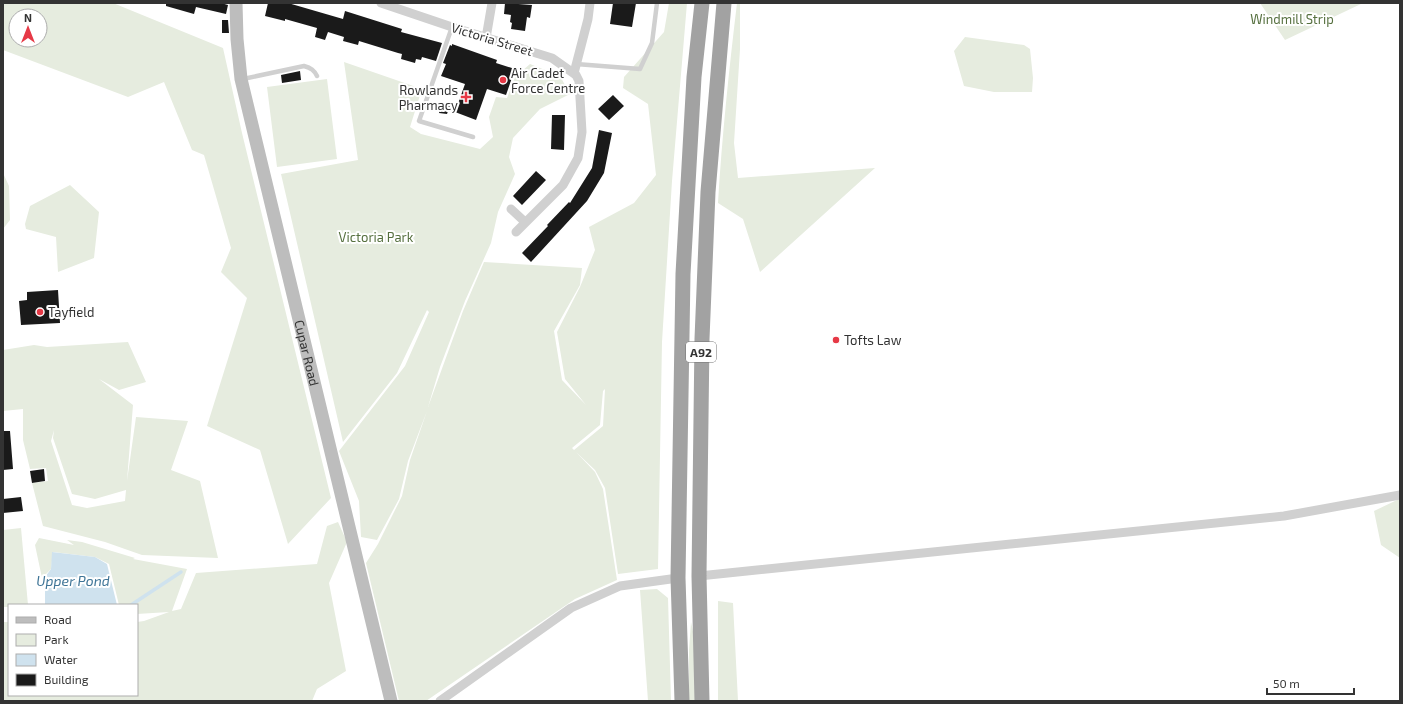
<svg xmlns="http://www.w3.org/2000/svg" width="1403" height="704" viewBox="0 0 1403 704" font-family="'Exo 2',sans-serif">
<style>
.green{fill:#e6ecdf;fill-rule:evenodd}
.water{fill:#cfe2ee}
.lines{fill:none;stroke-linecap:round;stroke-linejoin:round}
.stream{stroke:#cfe2ee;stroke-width:3.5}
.building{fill:#1a1a1a}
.service{stroke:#d0d0d0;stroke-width:4.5}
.minor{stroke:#d0d0d0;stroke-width:9}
.secondary{stroke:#bdbdbd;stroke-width:13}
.trunk{stroke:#a2a2a2;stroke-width:15}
.poi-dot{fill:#e63946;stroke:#fff;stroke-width:1.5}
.labels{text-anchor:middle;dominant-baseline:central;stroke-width:4;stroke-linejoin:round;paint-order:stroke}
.shield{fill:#fff;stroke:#707070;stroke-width:1}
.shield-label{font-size:12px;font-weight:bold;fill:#333}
.park-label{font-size:13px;fill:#56703f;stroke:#fff}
.street-label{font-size:13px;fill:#333;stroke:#fff}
.poi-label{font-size:13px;fill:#333;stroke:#fff;text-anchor:start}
.water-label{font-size:14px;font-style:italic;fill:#3f7597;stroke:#fff}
</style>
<rect width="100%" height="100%" fill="#fff"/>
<path class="green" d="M3,3h110l110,45 19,85 89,365 -43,46 -28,-94 -53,-24 40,-128 -26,-26 10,-24 -27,-93 -12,-5 -28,-68 -36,15 -125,-47zM16,16h24v24h-24z
M669,3h18l-15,178 -10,161 -4,227 -40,5 -13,-86 -10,-18 -19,-18 19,20 8,17 14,91 -42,19 -149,102h-27l-33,-138 12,-19 24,-48 8,-36 17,-49 -19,50 -9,38 -22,41 -16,-3 -2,-36 -20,-50 66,-85 24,-54 -2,-2 -30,63 -54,69 -62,-268 77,-14 -14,-98 78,27 -12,38 11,7 59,15 13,-12 -4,-20 7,-20 11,1 8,-21 15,-13 30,12 10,18 -30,15 -27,29 -4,19 6,17 -17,38 -7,31 -26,58 -25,66 -12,40 35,-96 21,-49 98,6 -2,17 -26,46 8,49 24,25 -21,-26 -8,-47 23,-45 15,-37 -6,-23 45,-24 22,-28 -8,-71 -25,-16 1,-11 40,-45zM605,389l-2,37 -29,24 -2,-2 28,-23 3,-34z
M737,3h3v46l-6,94 4,35 137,-10 -115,104 -17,-53 -25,-16c4,-67 11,-133 19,-200z
M1260,3h103l-78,37z
M965,37l59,8 6,4 3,29 -1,14h-38l-30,-6 -10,-35z
M327,79l10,80 -60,8 -10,-80z
M3,173l6,13 1,34 -7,9z
M70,185l29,27 -5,46 -36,14 -2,-35 -30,-8 -1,-5 5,-18z
M128,342l18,40 -27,8 -20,-11 34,26 -6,76 9,-64 52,4 -17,49 29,11 18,77 -76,-3 -37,-13 -62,-16 -11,-43 16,-2 -2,-13 -16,1 -7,-29v-31l-20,2v-61l31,-5 13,2zM54,430l-1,8 19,56 23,5 31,-9 -1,11 -38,7 -15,-3 -21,-64z
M1397,500h3v58l-19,-13 -7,-34z
M338,522l9,20 -18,41 17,88 -29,18 -5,12h-309v-79h6v73h128v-73l7,-1 25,-9 -32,2v-9h-18l-10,-41 -14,-7 -42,-5 -2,17 -9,9 -7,-33 4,-7 35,7 -7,-5 15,2 53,16 -2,1 54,10 -15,42 9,-2 15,-36 121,-9 10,-38z
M21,528l7,77h-19v2h-6v-77z
M657,589l11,9 3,103h-23l-8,-111z
M718,601l15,2 5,98h-20z
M691,622l4,19 2,60h-8v-51z"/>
<path class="water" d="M52,552l43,5 12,7 10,41h-72v-28l6,-8z"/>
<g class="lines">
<path class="stream" d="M131,605l50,-33"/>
</g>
<path class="building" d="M166,3h55l7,2 -2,9 -30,-7 -2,7 -28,-8z
M268,3h20l55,16 2,-8 57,18 -1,3 41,11 -6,18 -14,-4 -1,3 -5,-1 -1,4 -14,-4 1,-5 -4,-1 -39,-12 -1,4 -15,-4 1,-4 -16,-5 -3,8 -10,-3 2,-9 -32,-9v2l-20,-5z
M505,3l27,2 -2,13 -3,-1 -2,14 -14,-2 1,-6 -2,-1 1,-7 -7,-1z
M613,3h23l-4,24 -22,-3z
M222,20h6l1,13h-7z
M452,44l45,16 -1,3 19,6 -9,26 -19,-6 -11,31 -21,-8 10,-28 -24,-8 5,-12 -3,-1 7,-18 2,1z
M300,71l1,9 -19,3 -1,-8z
M613,95l11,11 -15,14 -11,-11z
M441,103l9,2 -3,9 -8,-1z
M552,115h13l-1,35 -13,-1z
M599,130l13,3 -8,40 -17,28 -56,61 -9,-9 26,-27 -1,-1 22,-23 1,1 22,-35z
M536,171l10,9 -24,25 -9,-9z
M58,290l2,33 -39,2 -2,-24 8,-1v-8z
M3,431h7l3,38 -10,1z
M44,469l1,12 -13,2 -2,-12z
M21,497l2,14 -20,2v-14z"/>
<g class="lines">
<path class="service" d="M452,27l-33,94 54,16
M576,64l64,5 12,-26 5,-40
M243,79l61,-13c7,2 10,4 13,10"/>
<path class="minor" d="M381,3l71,24 100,31 24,17 3,6 3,51 -4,26 -15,27 -47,47
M486,38l6,-35
M574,73l14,-54 2,-16
M511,209l14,13
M699,576l585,-60 116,-21
M440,701l131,-93 49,-22 58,-8"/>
<path class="secondary" id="s1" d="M236,3l1,36 4,40 150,622"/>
<path class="trunk" d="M682,701l-4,-123 5,-304 11,-197 8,-74
M702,701l-3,-125 3,-237 6,-147 16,-189"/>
</g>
<g class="poi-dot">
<circle cx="503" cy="80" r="4"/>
<path d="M464 91h4v4h4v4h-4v4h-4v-4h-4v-4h4z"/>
<circle cx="40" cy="312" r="4"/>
<circle cx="836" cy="340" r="4"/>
</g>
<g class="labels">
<rect class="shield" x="686" y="342" width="30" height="20" rx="3"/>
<g class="shield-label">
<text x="701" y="352">A92</text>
</g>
<g class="park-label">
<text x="1292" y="19">Windmill Strip</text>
<text x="376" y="237">Victoria Park</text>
</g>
<g class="street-label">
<text transform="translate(492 39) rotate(17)">Victoria Street</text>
<text stroke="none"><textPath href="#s1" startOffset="358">Cupar Road</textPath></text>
</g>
<g class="poi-label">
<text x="511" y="73">Air Cadet<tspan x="511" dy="15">Force Centre</tspan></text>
<text x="458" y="90" text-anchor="end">Rowlands<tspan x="458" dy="15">Pharmacy</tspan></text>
<text x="48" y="312">Tayfield</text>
<text x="844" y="340">Tofts Law</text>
</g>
<g class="water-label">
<text x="73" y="580">Upper Pond</text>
</g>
</g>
<rect width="1403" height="704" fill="none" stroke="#333333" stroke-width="8"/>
<rect x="8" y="604" width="130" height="92" fill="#ffffff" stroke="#adadad"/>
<rect x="16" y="617" width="20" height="6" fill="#bdbdbd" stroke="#adadad"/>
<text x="44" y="624" font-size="12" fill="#333333">Road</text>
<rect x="16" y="634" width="20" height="12" fill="#e6ecdf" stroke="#adadad"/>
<text x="44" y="644" font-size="12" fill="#333333">Park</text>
<rect x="16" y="654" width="20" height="12" fill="#cfe2ee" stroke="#adadad"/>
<text x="44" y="664" font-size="12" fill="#333333">Water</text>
<rect x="16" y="674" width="20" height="12" fill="#1a1a1a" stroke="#adadad"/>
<text x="44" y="684" font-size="12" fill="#333333">Building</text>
<g transform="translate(28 28)"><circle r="19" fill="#ffffff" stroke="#adadad"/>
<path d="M0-3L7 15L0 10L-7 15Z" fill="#e63946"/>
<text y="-6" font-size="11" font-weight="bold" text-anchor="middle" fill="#333333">N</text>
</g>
<path d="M1267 688v6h87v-6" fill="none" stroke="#333333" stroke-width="2"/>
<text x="1273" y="688" font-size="12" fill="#333333" stroke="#ffffff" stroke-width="3" paint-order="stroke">50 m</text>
</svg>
